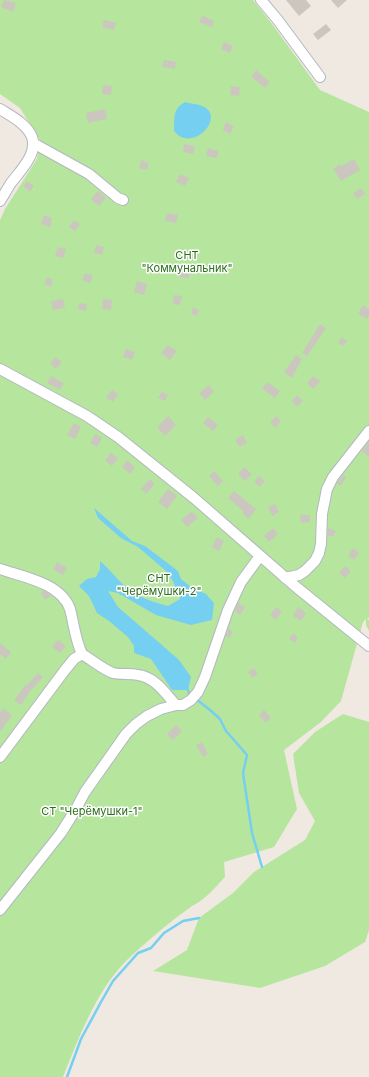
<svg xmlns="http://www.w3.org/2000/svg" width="369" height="1077" viewBox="0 0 369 1077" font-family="Inter,sans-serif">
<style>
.green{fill:#b6e59e}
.water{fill:#75cff0}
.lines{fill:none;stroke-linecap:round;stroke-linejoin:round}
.stream{stroke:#75cff0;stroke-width:2.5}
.building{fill:#cbc7bf}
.street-casing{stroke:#b4b7c1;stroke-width:12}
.street{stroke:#fff;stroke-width:10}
.labels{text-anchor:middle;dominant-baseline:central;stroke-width:3;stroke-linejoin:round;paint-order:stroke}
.park-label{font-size:11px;fill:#2c6e1b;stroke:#fff}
</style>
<rect width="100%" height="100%" fill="#efe9e1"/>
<path class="green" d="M0,0h253l19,24 48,66 49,22v505l-2,2 2,1v11l-3,-6v-6l-3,3 -22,79 -20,21 -37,28 13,59 -23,38 -50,15 1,15c-7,7 -14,16 -22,22 -5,4 -10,6 -15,10 -21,15 -42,33 -61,51 -30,29 -49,79 -64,117h-63v-857l5,-11 32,-50 3,-19 -20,-32 -20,-14z
M343,714l26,8v208l-4,12 -40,24 -65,22 -107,-17 34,-21 12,-32 34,-25 21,-21 51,-32 10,-19 -16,-28 -6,-39 22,-22z"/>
<path class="water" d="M185,102c6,2 16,2 21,6 17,12 -14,45 -32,23 1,-14 -2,-21 11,-29z
M94,508l38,33 13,5 33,25 3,8 11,9 14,6 8,9 -2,17 -21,5 -35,-10 -38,-22 -10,-2 10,16 61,53 12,17 -3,13h-16l-21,-31 -17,-6v-7l-6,-9 -19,-16 -12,-8 -8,-17 -10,-10 8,-7 9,-2 4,-8v-8c10,8 17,19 27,27 12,10 27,14 41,18l12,-7 -7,-18 -8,-11 -27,-23 -17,-9 -23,-20z"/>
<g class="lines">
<path class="stream" d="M188,690l1,4 3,2
M196,699l14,11 10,9 6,12 21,24 -4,18 9,60 10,34
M67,1077l14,-38 20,-37 12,-21 25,-28 13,-5 13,-15 19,-12 16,-3"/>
</g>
<path class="building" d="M4,0l12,3 -3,9 -12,-5z
M286,0h20l5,6 -12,10z
M331,0h16l-9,8z
M202,15l12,6 -2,6 -13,-5z
M104,20l12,3 -2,7 -12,-3z
M326,24l5,6 -13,10 -5,-6z
M224,42l9,4 -3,7 -9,-4z
M164,60l12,2 -1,7 -13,-2z
M256,70l14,12 -5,6 -13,-11v-2z
M103,85l9,1 -1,9 -9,-1z
M231,86l9,1 -1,9 -9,-1z
M105,109l2,10 -19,4 -2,-10z
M226,122l8,4 -4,8 -7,-4z
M184,144l11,2 -2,8 -10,-2z
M208,148l11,3 -2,7 -11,-2z
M354,159l6,11 -19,11 -8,-12 7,-5 1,2z
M141,160l8,3 -2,7 -8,-2z
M180,174l9,4 -4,8 -9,-4z
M27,181l7,5 -4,6 -7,-6z
M361,188l4,6 -8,5 -4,-6z
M98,191l8,7 -7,8 -8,-7z
M167,213l11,2 -2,8 -11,-2z
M44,215l8,3 -2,9 -9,-3z
M74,220l6,4 -5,7 -6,-4z
M96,245l8,2 -2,8 -8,-2z
M58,247l8,2 -3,9 -8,-2z
M180,268l10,1 -1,9 -10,-1z
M85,273l8,3 -3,7 -8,-3z
M47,277l6,3 -2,7 -7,-3z
M137,281l10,3 -3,11 -10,-3z
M174,295l8,1 -2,9 -7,-1z
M63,299l2,9 -12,2 -2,-9z
M103,299l9,1 -1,10 -9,-1z
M79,303l8,1 -1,7 -8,-2z
M363,305l6,4v6l-2,4 -9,-5z
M193,307l6,3 -2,6 -6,-2z
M320,324l6,4 -19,28 -5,-3z
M342,337l5,4 -3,5 -6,-3z
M168,345l9,6 -7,9 -9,-7z
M126,349l9,3 -3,8 -9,-3z
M296,355l6,4 -10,19 -8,-6z
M55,357l7,5 -6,7 -6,-5z
M51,376l13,7 -4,7 -13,-7z
M313,376l7,5 -6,8 -7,-6z
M267,382l13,9 -5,7 -13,-9z
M209,385l5,7 -9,8 -6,-7z
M112,390l6,4 -5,8 -7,-5z
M162,392l6,3 -3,6 -7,-3z
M297,395l6,6 -6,6 -5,-6z
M168,416l8,9 -11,11 -8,-9z
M276,416l5,5 -6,7 -5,-6z
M208,417l10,8 -5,6 -10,-8z
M74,423l7,4 -6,12 -8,-4z
M95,434l7,4 -5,9 -7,-4z
M243,435l4,8 -7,4 -5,-7z
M369,442v15l-7,-6z
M111,453l7,5 -6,8 -7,-6z
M127,460l8,7 -5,7 -8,-7z
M244,467l8,7 -7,7 -7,-7z
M214,471l9,10 -5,5 -9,-10z
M343,475l3,2 -5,9 -4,-2z
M259,476l6,5 -5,6 -6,-5z
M150,479l5,5 -9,10 -5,-5z
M168,489l9,7 -10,13 -9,-7z
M234,491l22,18 -7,10 -6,-5 1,-2 -16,-14z
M275,504l4,8 -7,4 -4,-9z
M192,511l6,7 -11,9 -6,-7z
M300,515h10v7l-9,1z
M273,528l5,6 -9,8 -5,-6z
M328,528l8,3 -3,6 -5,-2z
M217,537l7,4 -5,10 -7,-4z
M353,548l6,5 -5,7 -6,-4z
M57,562l10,6 -4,7 -10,-6z
M345,566l6,5 -6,7 -6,-5z
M43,591l4,2 4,3 -6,4 -4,-7z
M238,603l7,4 -5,8 -5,-4z
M276,607l6,4 -6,9 -6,-5z
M298,607l8,6 -5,8 -8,-5z
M229,628l4,5 -4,5 -3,-2z
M293,634l5,3 -3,6 -6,-4z
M58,640l8,6 -6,7 -8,-6z
M0,643l11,9 -5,7 -6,-5z
M254,668l4,6 -6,4 -4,-6z
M38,673l5,4 -12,13 -10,15 -7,-5 11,-15 1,1z
M3,708l9,7 -12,17v-19z
M264,710l7,8 -5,5 -7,-8z
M176,725l6,6 -9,9 -6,-6z
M202,742l6,12 -5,3 -7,-12z"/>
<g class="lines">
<defs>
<path id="street" d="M261,0l16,19 43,58
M0,109c11,7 27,15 32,28 6,17 -12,34 -21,46 -4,6 -7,12 -11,18
M33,143l56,31 29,24 5,2
M0,369l87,47 31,21 76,61 101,88 74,60
M0,569c23,8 61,14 70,40 4,15 5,30 12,45
M285,578l14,-3 6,-4 10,-10 4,-8 2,-9 1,-30 5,-25 6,-12 36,-46
M0,757l65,-87 9,-11 8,-5c10,6 20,15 31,19 8,2 17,0 25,2 17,2 27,18 38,30
M0,910l61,-77 15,-24 9,-17 41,-58 10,-10 11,-8 14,-7 15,-4h7l8,-5 7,-8 7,-15 23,-67 13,-28 19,-26"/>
</defs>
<use href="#street" class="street-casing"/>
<use href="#street" class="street"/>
</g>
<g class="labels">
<g class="park-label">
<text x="187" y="255">СНТ<tspan x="187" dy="13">"Коммунальник"</tspan></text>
<text x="159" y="578">СНТ<tspan x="159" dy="13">"Черёмушки-2"</tspan></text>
<text x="92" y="811">СТ "Черёмушки-1"</text>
</g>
</g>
</svg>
